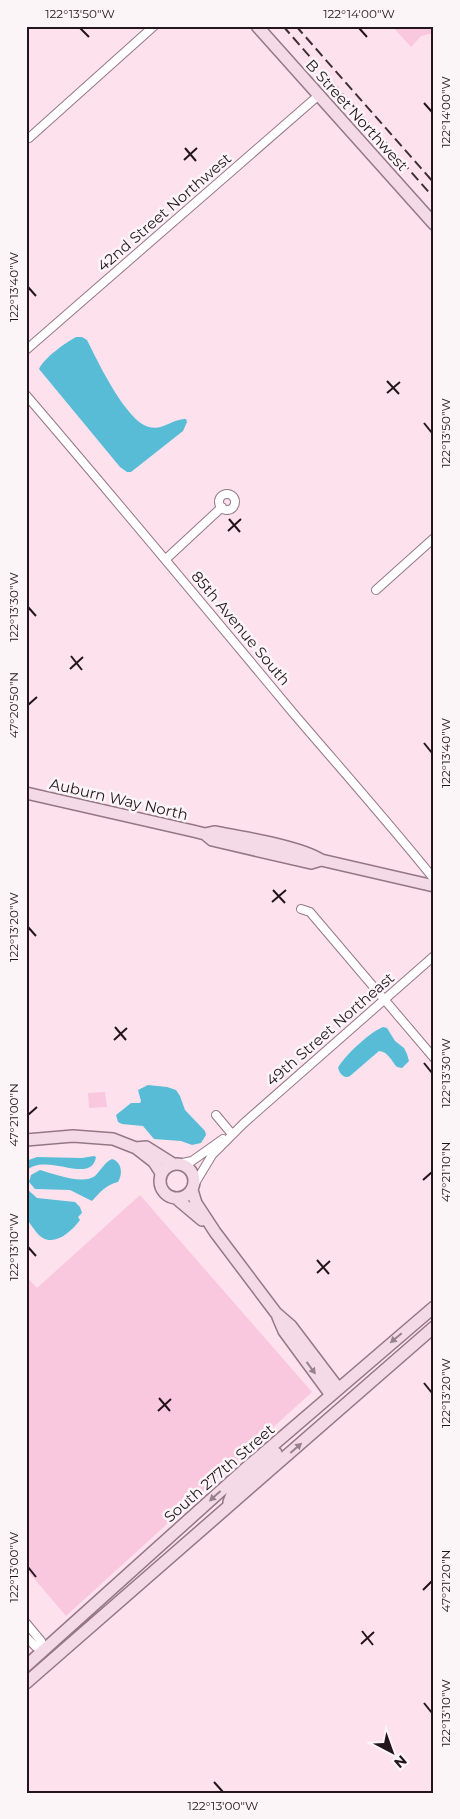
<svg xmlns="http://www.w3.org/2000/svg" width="460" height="1819" viewBox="0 0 460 1819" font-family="Montserrat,sans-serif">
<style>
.green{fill:#f9c7de}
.water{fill:#58bcd7}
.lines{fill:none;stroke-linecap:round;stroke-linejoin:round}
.street-casing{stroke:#957784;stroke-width:10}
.secondary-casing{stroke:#957784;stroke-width:14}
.street{stroke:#fff;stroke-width:8}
.secondary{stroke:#f4dae7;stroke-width:11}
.rail{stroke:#3d2f36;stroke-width:2;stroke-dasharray:10 5;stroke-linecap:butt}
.oneway{fill:#96828c}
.ticks{fill:none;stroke:#22161c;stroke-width:2}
.labels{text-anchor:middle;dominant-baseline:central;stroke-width:5;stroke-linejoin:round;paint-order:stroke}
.street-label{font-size:15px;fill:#22161c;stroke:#fcf5f8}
.neatline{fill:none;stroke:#22161c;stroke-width:2}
.ticks-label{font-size:12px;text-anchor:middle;fill:#22161c}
</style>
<rect width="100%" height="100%" fill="#fde2ee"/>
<path class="green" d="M392,26h42v7l-13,3 -10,11z
M105,1092l2,15 -18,1 -1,-15z
M140,1195l172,197 -246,224 -40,-47v-293l11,12z"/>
<path class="water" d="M76,337h6l5,3c11,22 39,81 62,87 14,4 24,-9 37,-8l1,3 -4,9 -52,41h-4l-7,-5 -81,-98c5,-11 26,-26 37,-32z
M383,1027l4,1 8,13 9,7 3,6 2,7 -7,7 -5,-1c-6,-6 -8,-15 -18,-16l-29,25c-6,3 -10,-2 -12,-8 6,-12 32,-36 45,-41z
M148,1085l19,2 9,3 4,6 5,14 20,21 1,4 -5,8 -9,2 -11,-4 -27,-2 -11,-13 -21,-2 -4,-2 -2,-7 15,-12h9l1,-2 -3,-11z
M94,1156l2,1c-5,29 -50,-6 -70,14v-10l11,-4 45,1z
M112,1159c10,3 11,15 6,23 -12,3 -18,10 -26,19l-22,-11 -35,-1 -6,-7 2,-7 9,-5c14,4 43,15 55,6 6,-6 10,-14 17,-17z
M26,1188l11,10 38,4 5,5 2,6 -4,4 2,3c-12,16 -32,31 -46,9 -3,-4 -7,-9 -8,-13 -1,-9 0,-19 0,-28z"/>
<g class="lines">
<defs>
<path id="street" d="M29,138l125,-112
M26,350l293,-255
M26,395c90,105 179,212 268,319 47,55 95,109 140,165
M219 502a8 8 0 1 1 16 0a8 8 0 1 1-16 0Z
M166,559l56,-52
M376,590l58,-52
M301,909l9,3 124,146
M216,1115l15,18
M178,1164l14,-3 31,-22
M194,1185l18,-30 32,-32 190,-167
M26,1623l15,18 3,9
M26,1637l10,10 8,3"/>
<path id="secondary" d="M257,26l177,198
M26,793l167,38 12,3 7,6 99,23 10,-3
M205,834l9,-2c27,5 85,14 107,28l113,26
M26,1140l47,-4 40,3 23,9
M160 1181a17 17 0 1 1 34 0a17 17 0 1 1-34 0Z
M161,1173l-7,-11 -18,-14 10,-1 27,17
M192,1190l4,13 19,29 61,81 15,13 47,62
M177,1199l25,21
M278,1317l6,14 47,64
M229,1502l4,-10 43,-39
M26,1666l218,-196 190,-163
M26,1683l408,-356"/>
</defs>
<use href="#street" class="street-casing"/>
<use href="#secondary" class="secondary-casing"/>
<use href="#street" class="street"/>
<use href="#secondary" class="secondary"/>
<path class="rail" d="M283,26l151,172
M296,26l138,157"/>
</g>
<defs><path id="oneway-solid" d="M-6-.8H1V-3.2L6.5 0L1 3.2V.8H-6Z" transform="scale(1.25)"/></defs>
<g class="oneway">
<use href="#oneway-solid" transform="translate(396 1338) rotate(140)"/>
<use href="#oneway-solid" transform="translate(311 1368) rotate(54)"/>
<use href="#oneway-solid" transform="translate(296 1448) rotate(-41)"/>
<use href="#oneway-solid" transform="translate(215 1496) rotate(138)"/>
</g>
<path class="ticks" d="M80,28l9,9M359,28l8,9M424,103l8,9M185,148l11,13M184,160l13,-12M28,287l8,9M387,381l12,13M387,393l13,-11M424,423l8,10M229,519l11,13M228,531l13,-12M28,607l8,9M71,656l11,14M70,669l13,-12M28,705l9,-8M424,743l8,10M273,890l12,13M272,902l14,-12M28,927l8,9M115,1027l11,13M114,1040l13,-12M424,1063l8,10M28,1115l9,-8M423,1180l9,-8M28,1247l8,9M317,1260l12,14M317,1273l13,-12M424,1383l8,10M159,1398l11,13M158,1411l13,-12M28,1567l8,10M423,1590l9,-9M362,1631l11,14M361,1644l13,-12M424,1703l8,10M214,1782l9,10"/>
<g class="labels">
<g class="street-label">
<text transform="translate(357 115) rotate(48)">B Street Northwest</text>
<text transform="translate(164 212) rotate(-41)">42nd Street Northwest</text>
<text transform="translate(241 628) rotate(50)">85th Avenue South</text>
<text transform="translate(119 799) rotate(13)">Auburn Way North</text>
<text transform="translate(330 1029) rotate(-41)">49th Street Northeast</text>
<text transform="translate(219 1473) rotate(-41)">South 277th Street</text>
</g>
</g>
<rect width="460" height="1819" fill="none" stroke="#fcf5f8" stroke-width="55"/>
<g transform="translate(392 1752) rotate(139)" stroke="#fcf5f8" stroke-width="4" paint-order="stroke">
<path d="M0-4L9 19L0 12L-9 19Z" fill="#22161c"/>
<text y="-8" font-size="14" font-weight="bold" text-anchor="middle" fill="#22161c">N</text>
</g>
<rect x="28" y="28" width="404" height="1764" class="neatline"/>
<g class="ticks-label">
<text x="80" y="18">122°13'50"W</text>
<text x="359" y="18">122°14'00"W</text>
<text transform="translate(446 112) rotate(-90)" y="4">122°14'00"W</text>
<text transform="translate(14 287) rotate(-90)" y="4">122°13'40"W</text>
<text transform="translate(446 433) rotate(-90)" y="4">122°13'50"W</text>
<text transform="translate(14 607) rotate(-90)" y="4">122°13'30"W</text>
<text transform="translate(14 705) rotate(-90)" y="4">47°20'50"N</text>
<text transform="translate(446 753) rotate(-90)" y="4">122°13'40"W</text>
<text transform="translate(14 927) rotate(-90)" y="4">122°13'20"W</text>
<text transform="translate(446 1073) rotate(-90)" y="4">122°13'30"W</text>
<text transform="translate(14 1115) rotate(-90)" y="4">47°21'00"N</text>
<text transform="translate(446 1172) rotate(-90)" y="4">47°21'10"N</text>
<text transform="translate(14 1247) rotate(-90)" y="4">122°13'10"W</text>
<text transform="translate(446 1393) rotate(-90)" y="4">122°13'20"W</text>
<text transform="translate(14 1567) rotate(-90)" y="4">122°13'00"W</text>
<text transform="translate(446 1581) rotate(-90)" y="4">47°21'20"N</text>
<text transform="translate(446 1713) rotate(-90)" y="4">122°13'10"W</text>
<text x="223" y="1810">122°13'00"W</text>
</g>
</svg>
